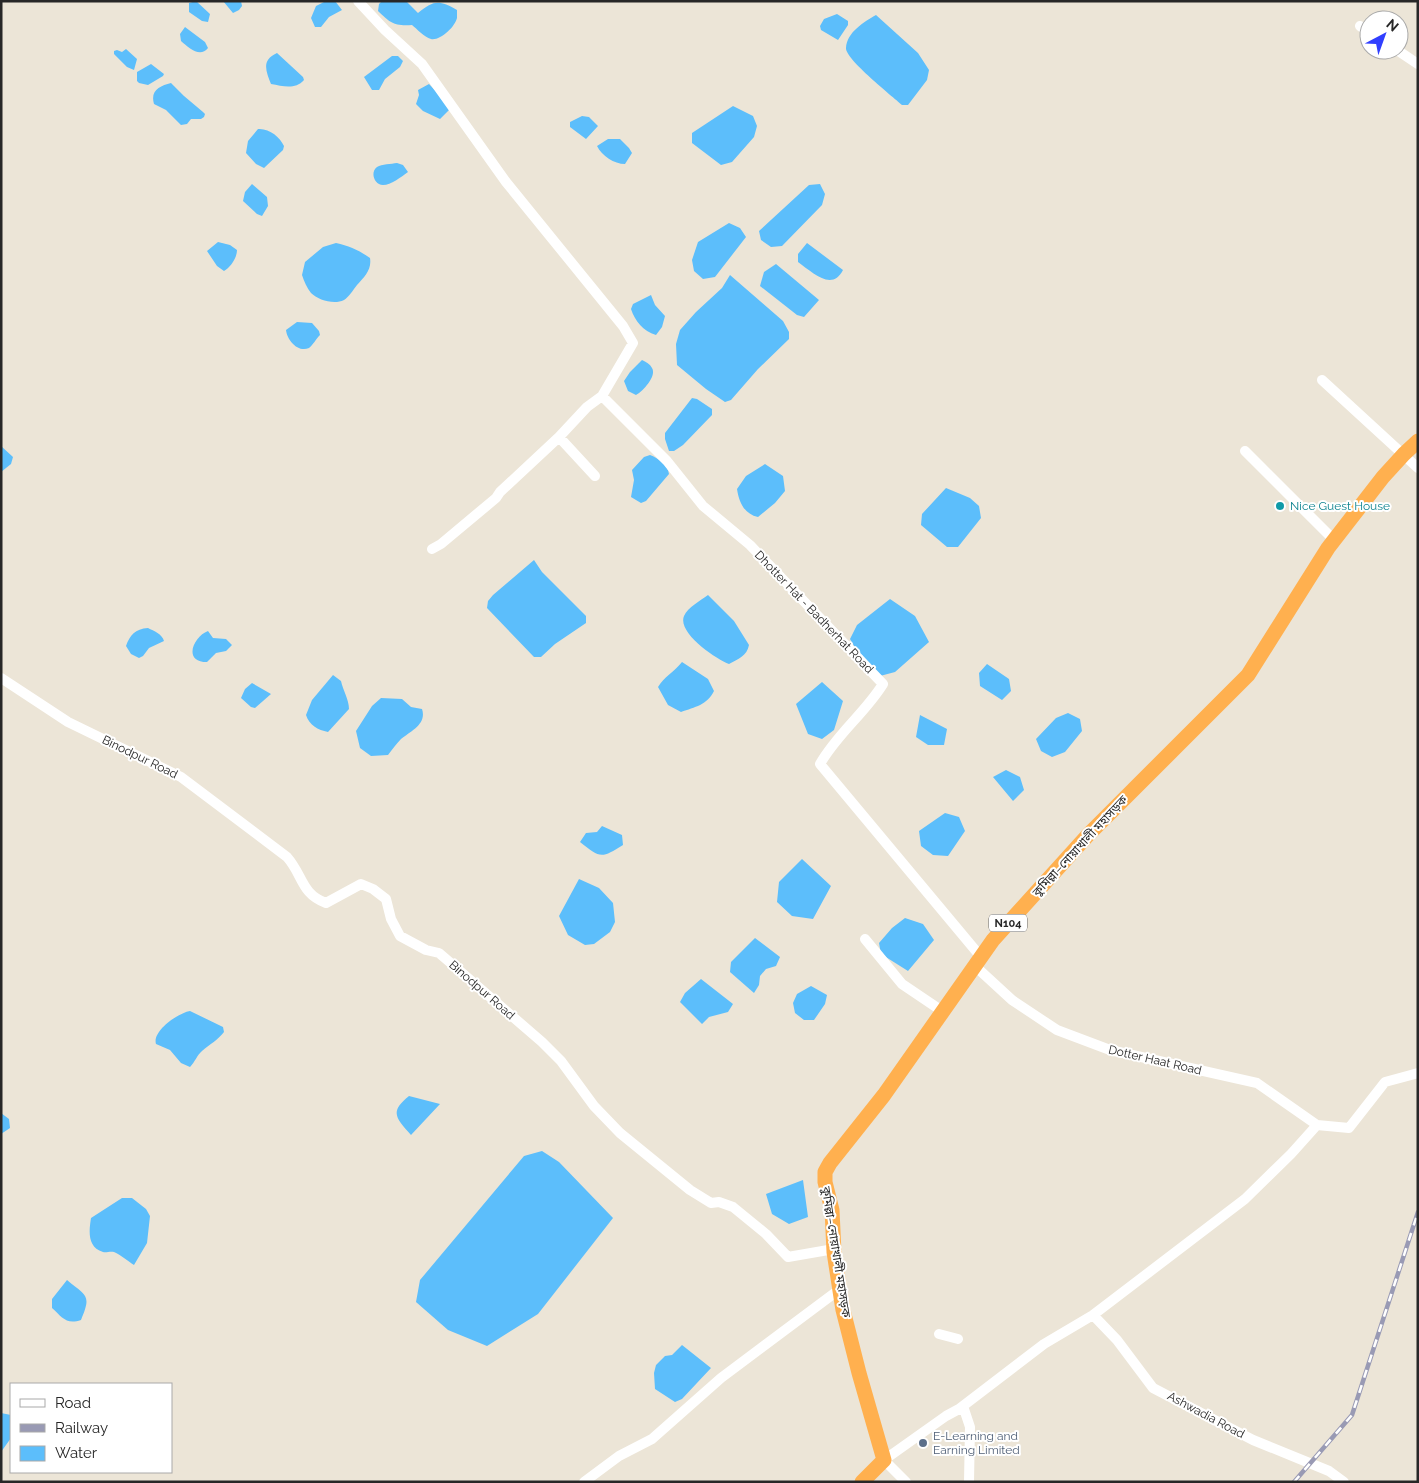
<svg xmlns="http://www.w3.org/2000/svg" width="1419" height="1483" viewBox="0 0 1419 1483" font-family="Raleway,'Noto Sans Bengali',sans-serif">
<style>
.water{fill:#5cbefb}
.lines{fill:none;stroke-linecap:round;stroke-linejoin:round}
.minor{stroke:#fff;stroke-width:10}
.highway{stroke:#ffb04f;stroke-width:15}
.rail-casing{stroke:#999ab4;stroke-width:4.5}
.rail{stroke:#fff;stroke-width:2.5;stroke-dasharray:8;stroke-linecap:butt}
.culture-dot{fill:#0f9aa8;stroke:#fff;stroke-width:2}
.service-dot{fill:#5c6f8a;stroke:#fff;stroke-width:2}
.labels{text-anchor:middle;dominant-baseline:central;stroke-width:4;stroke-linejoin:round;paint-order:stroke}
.shield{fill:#fff;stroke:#686868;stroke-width:1}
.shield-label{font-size:11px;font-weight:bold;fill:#272727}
.culture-label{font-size:12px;fill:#0d838f;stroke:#fff;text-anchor:start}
.street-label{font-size:12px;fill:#272727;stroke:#fff}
.service-label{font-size:12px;fill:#4e5e75;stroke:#fff;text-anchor:start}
</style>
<rect width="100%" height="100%" fill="#ece5d7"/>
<path class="water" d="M196,1l14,13 -2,8 -6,-1 -13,-9v-9z
M223,1h18l1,5 -3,4 -6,3z
M326,1h9l7,9 -13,7 -8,10h-6l-4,-9 5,-12z
M382,1h24l12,12c16,-13 21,-13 39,-3 0,2 0,7 0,8 -2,9 -17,23 -26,21 -7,-2 -14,-10 -19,-14 -19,1 -21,-2 -34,-14l1,-7z
M837,14l11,7v4l-10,15 -17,-10 -1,-4 4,-7z
M876,15l42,38 11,17 -2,10 -19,25h-6c-10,-9 -57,-46 -56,-57 1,-16 18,-26 30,-33z
M185,27l20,15 3,6c-8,10 -19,0 -27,-7l-1,-7z
M126,49l11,10 -3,11 -7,-3 -13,-13v-3l3,-1 5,2z
M277,53l26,24 1,3c-9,10 -21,6 -33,4 -5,-13 -10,-24 6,-31z
M392,56h6l5,5 -3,6 -15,12 -6,11h-7l-8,-13z
M151,64l13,10 -1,2 -15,9 -9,-2 -2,-2v-9z
M171,83l13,13 19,16 2,2 -1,3 -3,2h-10l-4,5 -6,1 -15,-15 -12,-6c-4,-14 6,-18 17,-21z
M429,84l17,18 4,7 -10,10 -17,-8 -7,-7 3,-9 -1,-5z
M733,106l20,10 4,10 -3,11 -22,25 -11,3 -29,-22v-10z
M582,116l7,1 9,9 -12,13 -16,-12v-5z
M258,129c11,-1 22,8 26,17l-1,4 -19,18 -8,-4 -10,-11 2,-12z
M608,139h12l9,9 3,5 -7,11c-11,0 -23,-8 -28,-18z
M397,163l6,2 5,7c-7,5 -17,13 -25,13 -9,0 -13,-13 -6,-18 5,-3 14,-3 20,-4z
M252,184l15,13 1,9 -6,10 -5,-2 -14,-13 2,-9z
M820,184l5,10 -3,11 -40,41 -11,1 -10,-7 -2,-9 50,-46z
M729,223l11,5 6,9 -31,40 -12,2 -9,-8 -2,-11 6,-18z
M218,242l12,3 7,5c0,8 -7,18 -13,21l-7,-5 -10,-15z
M336,243c13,3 23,7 34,15 2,12 -6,19 -13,27 -4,5 -8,12 -13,15 -10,5 -26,0 -33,-7 -4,-5 -7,-12 -9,-18l3,-13 18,-15z
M807,243l36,27c-11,22 -31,2 -45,-8v-8z
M776,264l43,36 -15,17 -7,-2 -37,-29 4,-14z
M730,275l53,46 6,11v7l-31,30 -27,31 -6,2 -19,-13 -29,-24 -1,-21 4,-14 16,-18 26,-24z
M651,295l4,10 10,11 -3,11 -6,8c-13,-4 -21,-14 -25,-26l2,-5z
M297,322l15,1 7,8 1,4c-4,4 -7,10 -11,13 -11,5 -22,-8 -23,-18z
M642,360c4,2 8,4 10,8 5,8 -9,23 -16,27l-8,-4 -4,-10 6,-9z
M692,398l5,1 15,10v6l-29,30 -9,6h-5l-4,-12v-6z
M1,446l12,11 -2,7 -10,8z
M650,455c8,3 18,10 19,19l-23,27 -5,2 -10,-6 3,-17 -2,-10 12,-13z
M765,464l18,12 2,15 -10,12 -17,14c-14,-3 -19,-15 -21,-28l9,-13z
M946,488l24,10 9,8 2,12 -23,29h-11l-26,-22 1,-11z
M534,560l8,12 44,44v7l-31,21 -14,13h-7l-47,-49 1,-7 5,-6z
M708,595l26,26 15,24c-2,11 -11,14 -20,19 -13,-5 -52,-31 -45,-48 4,-9 16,-15 24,-21z
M890,599l25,17 14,26 -34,30 -15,4 -13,-8 -17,-29 7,-14z
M148,628c6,3 14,6 16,13l-15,7 -6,8 -4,2 -8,-4 -5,-8c4,-11 9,-17 22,-18z
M208,631l5,7 13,1 6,6 -6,6 -10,2 -9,9c-25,0 -13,-26 1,-31z
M682,662l26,17 6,12c-7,14 -19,16 -33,21l-13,-7 -10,-18c6,-10 16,-15 24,-25z
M987,664l22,15 2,12 -9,9 -22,-14 -1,-13z
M333,675l8,6c2,9 8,19 8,28l-21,23c-10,-2 -19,-7 -22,-17l6,-15z
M822,682l21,19 -9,29 -12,9 -14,-5 -12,-30z
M252,683l19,11 -16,14 -4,-1 -10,-9 4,-9z
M381,698l21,1 9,8 11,2c5,15 -11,22 -21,30 -5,5 -9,11 -13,16l-17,1 -11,-8 -4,-17 16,-25z
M1068,713l12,6 2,12 -17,21 -13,5 -11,-6 -5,-12 20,-21z
M920,715l27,14 -3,16h-16l-12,-8z
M1006,770l14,7 4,13 -11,11 -20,-24z
M945,813l14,4 6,14 -17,25 -15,-1 -12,-9 -2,-15z
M602,826l20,9 1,10c-22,14 -23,13 -43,-3l6,-9 11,-1z
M802,859l29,27 -18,33 -21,-3 -15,-14 2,-20z
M579,879l20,9 14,15 2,19 -5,10 -16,12 -9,1 -17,-10 -9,-19z
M905,918l18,6 11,16 -26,31 -27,-17 -2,-11 13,-15z
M755,938l25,19 -4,9 -10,3 -6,7 -1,9 -5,8 -24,-21 1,-10z
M701,979l32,25 -5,8 -19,5 -7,7 -22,-22 5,-9z
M811,986l16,9 -2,9 -11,16h-10l-9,-7 -2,-10 4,-9z
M190,1011l33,16 1,5c-6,8 -14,12 -22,19 -5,4 -7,11 -12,16l-9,-4 -11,-13 -14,-6c-4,-13 22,-31 34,-33z
M409,1096l31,8 -29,31c-15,-17 -22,-23 -2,-39z
M1,1113l8,6 1,9 -9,6z
M542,1151l17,11 54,56 -75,96 -51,32 -39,-16 -32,-28 4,-22 104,-124z
M803,1180l5,37 -19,7 -17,-10 -6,-20z
M122,1198h10l14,11 4,7 -3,27 -13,22c-6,-4 -13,-10 -20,-13 -4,-1 -8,1 -11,0 -16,-5 -14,-21 -12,-34z
M67,1280c19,16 25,14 14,40 -15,5 -19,-3 -29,-12v-9z
M682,1345l29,23 -29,31 -7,3 -20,-13 -1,-16 2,-8 9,-9 7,-1z
M1,1413l10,2v23l-10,14z"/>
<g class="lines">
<path class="minor" d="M358,1l27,29 37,34 84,118 117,144 10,17 -31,53 -15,11 -28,30 -59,55 -4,6 -55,46 -9,5
M1360,26l9,6
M1397,50l21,14
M1322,380l96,88
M602,396l65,65 36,45 47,39 133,139c-18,29 -46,50 -63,80l161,193
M559,437l36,39
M1245,451l89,89
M1,678l67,44 113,55 106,80c16,18 14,37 39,46l35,-19 12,5 13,10 5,20 9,17 26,14 13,3 14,12 89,77 19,19 33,45 26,27 70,57 21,13 8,-1 14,5 33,27 22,23 46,-8
M865,939l37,45 40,27
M975,966l37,34 45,30 53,20 147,33 60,42
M1317,1125l32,3 36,-46 33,-9
M1093,1315l24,25 36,48 100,52 76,31 15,11
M939,1334l19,5
M963,1406l7,21 -1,55
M584,1482l35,-26 33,-17 69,-61 119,-89
M906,1482l-22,-22 62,-44 13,-7 85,-65 49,-29 152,-116 46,-45 26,-29"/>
<path class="highway" d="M862,1482l22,-22 -25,-87 -16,-63 -9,-58 -2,-42 -7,-28v-10l5,-9 54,-68 109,-155 95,-105 160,-160 80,-127 55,-71 21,-23 14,-13"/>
<defs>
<path id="rail" d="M1294,1482l58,-67 66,-203"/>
</defs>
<use href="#rail" class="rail-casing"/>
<use href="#rail" class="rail"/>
</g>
<circle class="culture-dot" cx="1280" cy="506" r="5"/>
<circle class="service-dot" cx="923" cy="1443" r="5"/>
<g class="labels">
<rect class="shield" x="989" y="914.5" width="38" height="17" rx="4"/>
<g class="shield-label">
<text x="1008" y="923">N104</text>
</g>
<g class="culture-label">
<text x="1290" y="506">Nice Guest House</text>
</g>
<g class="street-label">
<text transform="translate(814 612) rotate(46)">Dhotter Hat - Badherhat Road</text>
<text transform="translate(140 757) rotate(26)">Binodpur Road</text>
<text transform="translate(1080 846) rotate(-47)">কুমিল্লা–নোয়াখালী মহাসড়ক</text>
<text transform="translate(482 990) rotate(41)">Binodpur Road</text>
<text transform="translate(1155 1060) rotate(13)">Dotter Haat Road</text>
<text transform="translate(836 1252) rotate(81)">কুমিল্লা–নোয়াখালী মহাসড়ক</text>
<text transform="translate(1206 1415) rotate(28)">Ashwadia Road</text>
</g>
<g class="service-label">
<text x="933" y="1436">E-Learning and<tspan x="933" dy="14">Earning Limited</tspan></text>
</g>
</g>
<rect width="1419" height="1483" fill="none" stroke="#272727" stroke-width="5"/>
<rect x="10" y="1383" width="162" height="90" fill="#ffffff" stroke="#a9a9a9"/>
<rect x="20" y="1399" width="25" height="8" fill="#ffffff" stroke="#a9a9a9"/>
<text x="55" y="1408" font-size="15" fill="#272727">Road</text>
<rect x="20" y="1424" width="25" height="8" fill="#999ab4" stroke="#a9a9a9"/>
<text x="55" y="1433" font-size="15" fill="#272727">Railway</text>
<rect x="20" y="1446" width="25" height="15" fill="#5cbefb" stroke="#a9a9a9"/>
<text x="55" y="1458" font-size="15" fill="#272727">Water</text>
<g transform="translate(1384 35) rotate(41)"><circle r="24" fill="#ffffff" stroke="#a9a9a9"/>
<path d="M0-4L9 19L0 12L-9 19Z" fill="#313fff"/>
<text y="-8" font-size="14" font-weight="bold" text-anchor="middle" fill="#272727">N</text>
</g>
</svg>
